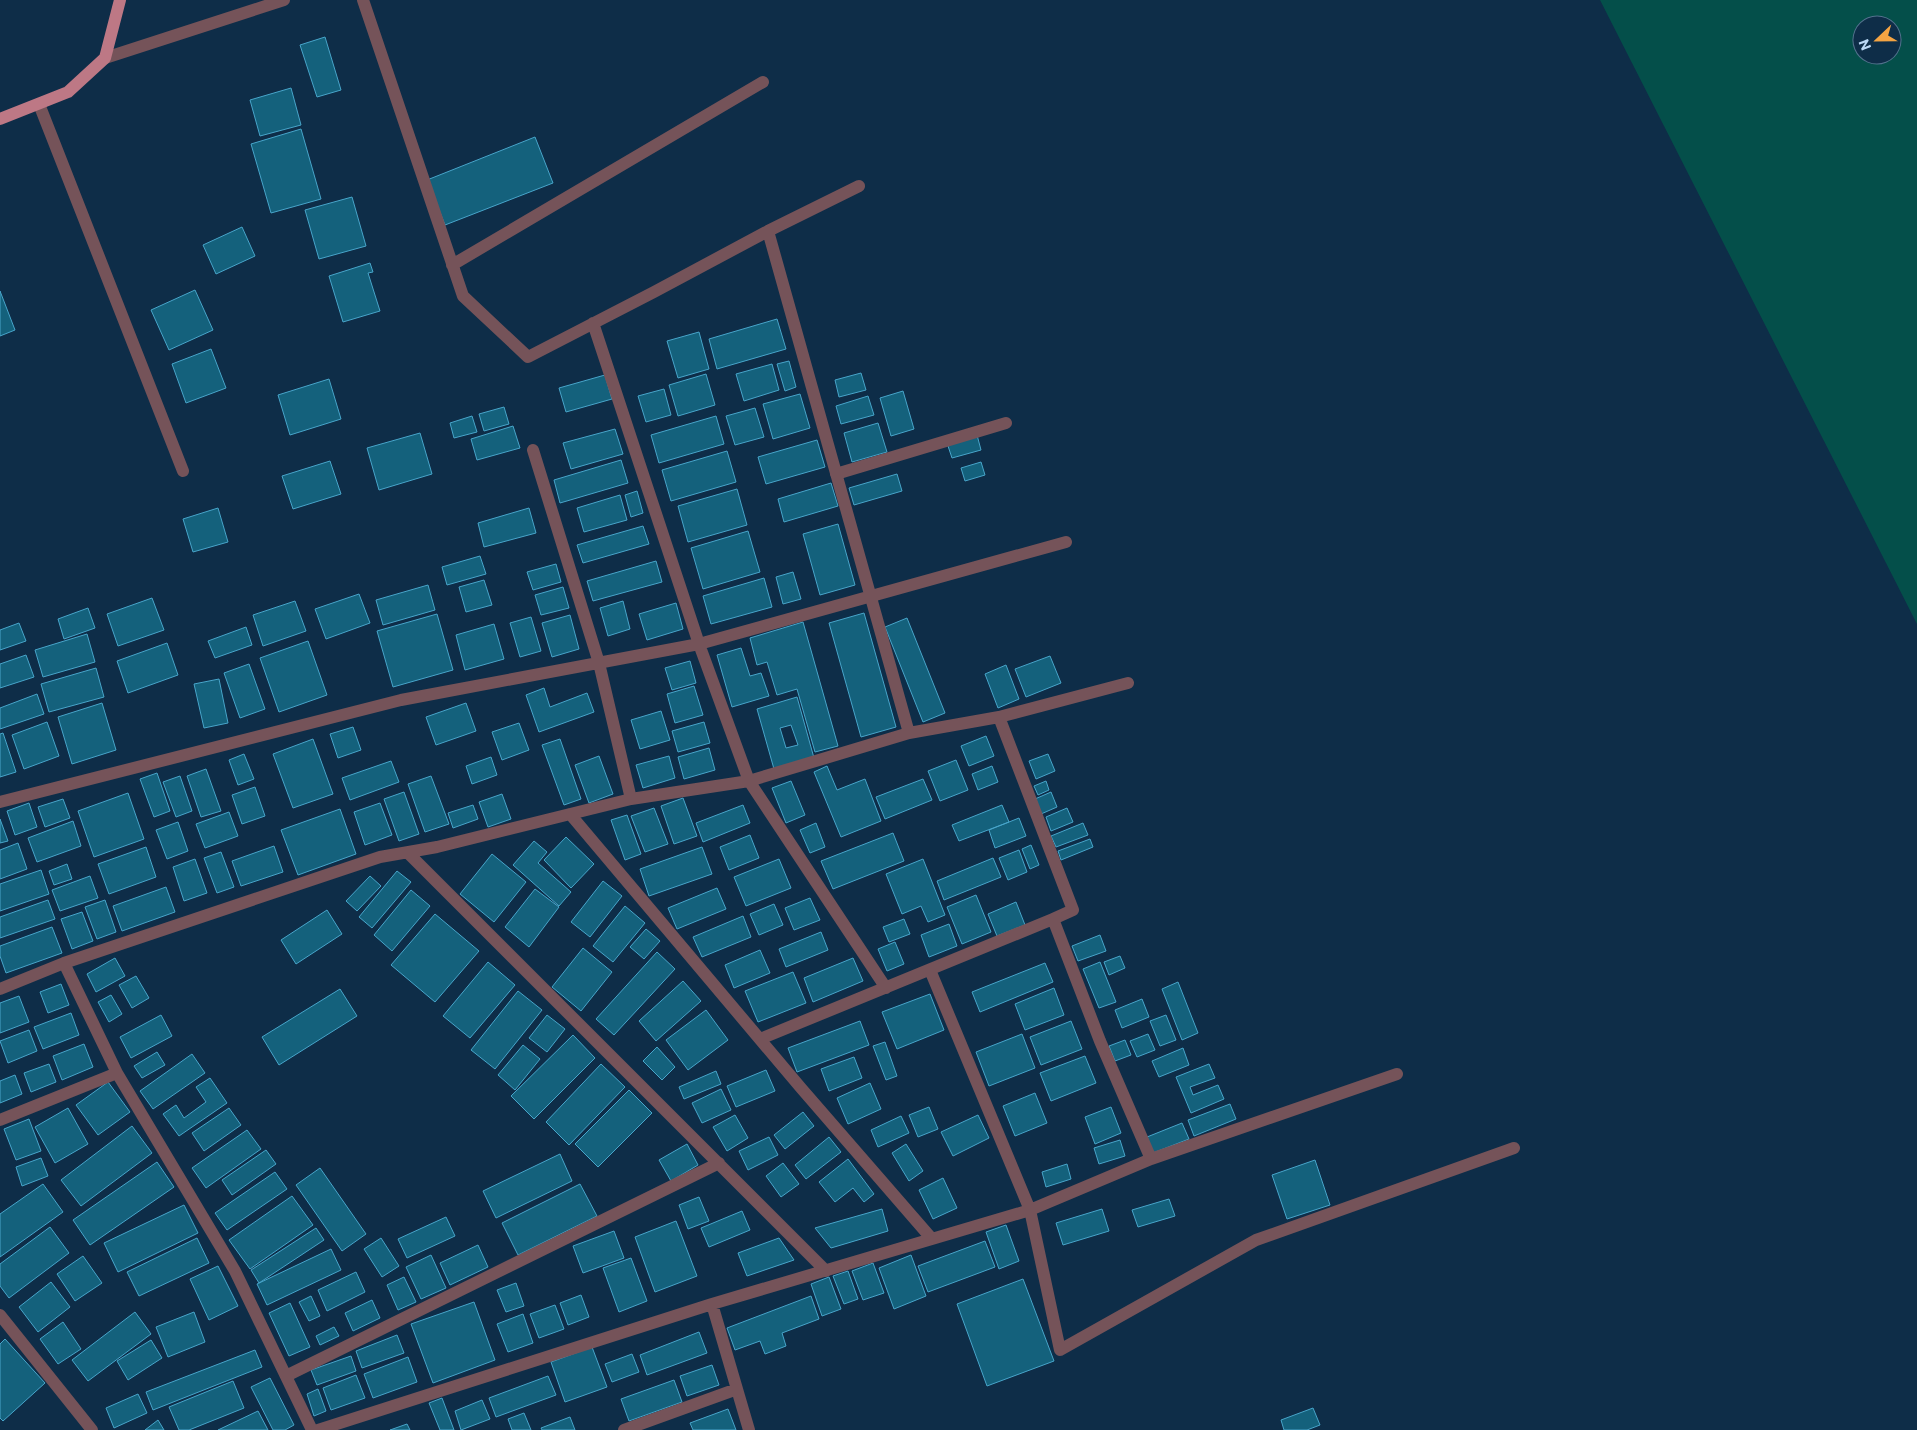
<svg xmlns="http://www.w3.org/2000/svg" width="1917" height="1430" viewBox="0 0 1917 1430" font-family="Commissioner,sans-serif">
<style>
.water{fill:#044f4a;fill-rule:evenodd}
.building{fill:#14617c;stroke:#48a5ca;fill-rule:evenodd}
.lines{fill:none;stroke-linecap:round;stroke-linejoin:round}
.minor{stroke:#755359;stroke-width:12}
.primary{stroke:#bd7885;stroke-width:12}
</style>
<rect width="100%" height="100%" fill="#0e2d48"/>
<path class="water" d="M1600,0h317v624zM1862,25h30v30h-30z"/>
<path class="building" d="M325,37l16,53 -24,7 -17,-52z
M291,88l10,37 -41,11 -10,-36z
M301,129l20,70 -50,14 -20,-69z
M535,137l18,46 -108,42 -18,-45z
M352,197l14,49 -47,13 -14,-49z
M242,227l13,29 -39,18 -13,-29z
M370,263l3,9 -5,1 12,38 -37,11 -14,-46z
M195,290l18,40 -44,20 -18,-40z
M0,291l15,39 -15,6z
M777,319l9,30 -69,20 -8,-30z
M699,332l10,37 -31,9 -11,-37z
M211,349l15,39 -40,15 -14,-39z
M789,361l7,26 -11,4 -8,-27z
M772,364l7,26 -35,11 -8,-27z
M861,373l5,17 -27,7 -4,-17z
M706,374l9,31 -37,11 -9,-31z
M605,375l7,24 -46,13 -7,-24z
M329,379l12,40 -51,16 -12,-40z
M664,389l7,26 -25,7 -8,-26z
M903,391l11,38 -23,7 -11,-38z
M800,394l10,34 -37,11 -10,-35z
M868,396l6,19 -33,9 -5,-18z
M504,407l5,17 -25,7 -5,-17z
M755,408l9,29 -29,8 -9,-29z
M472,416l5,16 -23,6 -4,-15z
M716,416l8,28 -65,19 -8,-28z
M878,423l9,29 -35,10 -8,-29z
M513,426l7,22 -43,12 -6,-21z
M615,429l8,25 -52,15 -8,-26z
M420,433l12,41 -53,16 -12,-42z
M977,435l4,15 -29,8 -5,-15z
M817,440l8,27 -59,17 -8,-27z
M727,451l9,31 -65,19 -9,-31z
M621,460l7,23 -68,20 -6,-23z
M330,461l11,33 -48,15 -11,-33z
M981,462l4,13 -20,6 -4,-13z
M897,474l5,17 -48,14 -5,-17z
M831,483l7,23 -54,16 -6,-23z
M737,489l10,36 -59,17 -10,-36z
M637,491l6,22 -12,4 -6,-22z
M620,495l7,25 -43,12 -7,-24z
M218,508l10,34 -35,10 -10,-33z
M529,508l7,25 -52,14 -6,-24z
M838,524l17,61 -35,10 -17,-61z
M643,526l6,18 -66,19 -6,-18z
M748,531l12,41 -57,17 -12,-41z
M480,556l6,18 -39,11 -5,-18z
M656,561l6,21 -69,19 -6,-20z
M556,564l5,18 -28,8 -6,-18z
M793,572l8,27 -18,5 -7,-27z
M764,578l8,29 -61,17 -8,-28z
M484,580l8,25 -26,7 -7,-25z
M428,585l7,25 -52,15 -7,-25z
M563,587l6,21 -28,7 -6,-20z
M359,594l11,29 -44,16 -11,-30z
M152,598l12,32 -46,16 -11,-32z
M295,601l11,30 -43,15 -10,-31z
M623,601l7,28 -22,7 -8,-28z
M676,603l7,26 -36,11 -8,-26z
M88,608l7,20 -31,11 -6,-20z
M864,613l32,114 -35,10 -32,-114z
M437,614l16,56 -60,17 -16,-56z
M570,615l9,34 -27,8 -10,-34z
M531,617l10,34 -21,6 -10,-34z
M907,618l38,95 -22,9 -38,-95z
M803,622l35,124 -23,6 -18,-63 -20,6 -10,-33 -10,3 -7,-27z
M19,623l7,18 -26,9v-20z
M494,624l10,35 -39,11 -9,-35z
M246,627l6,18 -37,13 -7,-17z
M87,634l8,28 -52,15 -8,-27z
M308,641l19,54 -48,17 -19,-54z
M167,643l11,32 -50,18 -11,-32z
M741,648l9,28 11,-3 8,23 -37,11 -15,-52z
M26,655l8,22 -34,11v-24z
M1050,656l11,27 -35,14 -11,-28z
M690,661l6,22 -24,7 -7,-22z
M249,664l16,45 -25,9 -16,-45z
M1006,665l13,34 -21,9 -13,-34z
M96,668l8,29 -55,15 -8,-28z
M219,679l9,44 -24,5 -10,-44z
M694,686l9,29 -28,8 -8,-29z
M544,688l6,19 37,-14 7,19 -55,20 -13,-37z
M37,694l7,20 -44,15v-21z
M797,697l17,61 -40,11 -17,-60zM791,725l7,20 -12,3 -6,-20z
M102,703l14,47 -44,14 -14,-47z
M466,703l10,28 -40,14 -10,-28z
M661,711l9,29 -30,9 -9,-29z
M47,722l12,34 -35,13 -12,-34z
M704,722l6,21 -32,9 -6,-21z
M519,723l10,27 -27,10 -10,-28z
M353,727l8,23 -23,8 -8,-24z
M3,733l13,39 -16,5v-43z
M986,736l8,20 -25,10 -8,-20z
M313,739l20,55 -40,14 -20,-54z
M560,739l21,60 -17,6 -22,-60z
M709,748l6,22 -31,9 -6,-22z
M244,754l10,25 -16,6 -9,-25z
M1048,754l7,17 -19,8 -7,-18z
M599,756l14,38 -24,9 -14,-38z
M669,756l6,22 -32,10 -7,-23z
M491,757l6,18 -25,9 -6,-18z
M956,760l12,30 -28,11 -12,-30z
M391,761l8,21 -49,18 -8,-22z
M827,766l10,24 28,-11 16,42 -40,16 -27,-65z
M992,766l6,16 -20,8 -6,-16z
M206,769l15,42 -20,6 -14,-41z
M157,773l13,38 -16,6 -14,-38z
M180,776l12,35 -16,6 -13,-35z
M431,776l18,48 -24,8 -17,-48z
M923,779l9,21 -47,19 -9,-22z
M791,781l14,34 -19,8 -14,-35z
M1046,781l3,9 -11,5 -4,-9z
M255,787l10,29 -23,8 -10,-29z
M404,792l15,42 -20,7 -15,-42z
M1051,792l6,15 -16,7 -6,-15z
M128,793l16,46 -50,18 -16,-46z
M502,794l9,25 -23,8 -9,-25z
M683,798l14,38 -23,8 -13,-38z
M63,799l7,19 -25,9 -7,-20z
M29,803l8,24 -22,8 -8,-24z
M380,803l12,32 -27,10 -11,-33z
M473,805l5,14 -25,9 -5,-15z
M743,805l7,18 -47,19 -7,-19z
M1002,805l7,17 -50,19 -7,-16z
M654,808l14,36 -23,8 -14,-36z
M1067,808l6,14 -22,9 -5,-14z
M340,809l16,45 -58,21 -17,-45z
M229,812l9,24 -33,12 -9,-24z
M627,815l14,39 -16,6 -14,-40z
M1019,818l7,18 -31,12 -6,-18z
M0,819l8,22 -8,2z
M73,821l8,25 -44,16 -9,-24z
M178,822l10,29 -21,8 -11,-29z
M816,823l9,24 -15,6 -10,-23z
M1083,823l5,12 -32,12 -5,-11z
M893,833l11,28 -71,28 -12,-28z
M750,835l9,23 -30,12 -9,-23z
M566,837l28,27 -23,24 -27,-28z
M1090,839l3,8 -32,13 -3,-9z
M534,841l13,11 -9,11 33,29 -12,14 -46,-41z
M18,843l9,26 -27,10v-29z
M1031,845l8,20 -9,4 -8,-20z
M274,846l9,26 -42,14 -9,-25z
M146,847l10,30 -47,17 -11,-30z
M702,847l10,27 -63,22 -9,-27z
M1019,850l8,22 -19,8 -9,-22z
M221,852l13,35 -17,6 -13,-35z
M492,854l34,28 -32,40 -34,-28z
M993,858l8,19 -57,23 -7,-19z
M195,859l12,34 -23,8 -11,-34z
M779,859l12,29 -45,18 -12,-29z
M923,859l22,56 -17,7 -7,-16 -19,8 -16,-40z
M67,864l5,15 -18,6 -5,-14z
M41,870l8,24 -49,17v-27z
M397,871l14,11 -39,46 -13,-11z
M90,876l8,22 -38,13 -8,-21z
M370,876l11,10 -24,25 -11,-10z
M603,881l19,15 -32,41 -19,-15z
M166,887l9,25 -53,19 -9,-25z
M717,888l9,21 -49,20 -9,-21z
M535,889l24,18 -30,40 -24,-20z
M411,890l19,16 -38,45 -18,-16z
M976,895l15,37 -29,12 -15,-37z
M810,898l10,22 -26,10 -9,-22z
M48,900l7,19 -55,19v-21z
M105,900l11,32 -19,7 -12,-32z
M1016,902l9,23 -28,11 -9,-22z
M774,904l9,21 -24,10 -9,-21z
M625,906l20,17 -32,39 -20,-16z
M327,910l15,24 -46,30 -15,-24z
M82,912l11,29 -21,8 -11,-30z
M435,914l44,37 -44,51 -44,-37z
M743,916l8,21 -49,20 -9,-20z
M904,919l6,15 -21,8 -6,-15z
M949,924l8,22 -28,11 -8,-22z
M52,927l10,26 -56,20 -6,-17v-10z
M646,929l14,12 -16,18 -14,-12z
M821,932l7,18 -42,17 -7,-18z
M1100,935l6,16 -28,10 -6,-15z
M895,942l9,22 -17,7 -9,-22z
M583,948l29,24 -31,39 -29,-24z
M760,950l10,23 -36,15 -9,-23z
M657,952l18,17 -61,66 -18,-16z
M1120,956l5,12 -16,7 -5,-13z
M115,958l10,18 -29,16 -9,-18z
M853,958l10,23 -50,21 -9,-24z
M488,962l27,23 -45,53 -27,-22z
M1100,962l16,40 -17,6 -16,-39z
M1045,963l8,19 -73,30 -8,-20z
M793,972l13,31 -48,19 -13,-31z
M136,976l13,22 -17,10 -13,-23z
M683,981l18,20 -45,40 -17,-20z
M1178,982l20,51 -16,7 -20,-51z
M61,984l8,21 -21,8 -8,-21z
M1054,988l10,27 -39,15 -10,-26z
M340,989l17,27 -78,49 -17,-28z
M518,991l24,19 -47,59 -24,-19z
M930,994l14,36 -47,19 -15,-37z
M111,995l11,19 -13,8 -11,-20z
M19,996l10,26 -29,11v-30z
M1142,999l7,18 -27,11 -7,-18z
M706,1010l22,30 -40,30 -22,-30z
M71,1013l8,22 -36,14 -9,-22z
M161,1015l11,21 -41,22 -11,-21z
M547,1015l18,14 -18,23 -18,-14z
M1166,1015l10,25 -16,6 -10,-25z
M860,1021l9,24 -72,27 -9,-24z
M1071,1021l11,28 -41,16 -11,-28z
M29,1030l8,21 -29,12 -8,-22z
M1022,1034l13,34 -46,18 -13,-34z
M1148,1034l7,16 -18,7 -7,-16z
M573,1035l22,23 -61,61 -23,-23z
M1125,1040l6,15 -16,6 -6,-15z
M885,1042l12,34 -11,4 -13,-34z
M84,1044l9,23 -31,13 -9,-24z
M523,1045l17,14 -25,31 -17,-15z
M657,1047l18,20 -13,13 -19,-19z
M1183,1048l6,17 -30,12 -7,-16z
M157,1052l8,13 -23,13 -8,-12z
M192,1054l13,19 -52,36 -13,-18z
M1085,1056l11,27 -45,18 -11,-28z
M854,1057l8,21 -33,13 -8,-22z
M49,1064l7,18 -25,10 -7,-19z
M601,1064l24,23 -56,58 -23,-23z
M1209,1064l6,14 -25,9 3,8 25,-10 6,14 -33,14 -15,-36z
M766,1070l9,21 -39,16 -9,-21z
M716,1071l5,13 -37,15 -5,-12z
M15,1075l7,19 -22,9v-22z
M210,1078l17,25 -48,33 -16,-22 13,-9 8,13 22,-16 -10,-15z
M108,1082l22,30 -32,23 -22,-30z
M870,1083l11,26 -33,15 -11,-26z
M721,1089l10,21 -29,13 -10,-20z
M629,1090l23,23 -54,54 -23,-23z
M1035,1093l12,30 -32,13 -12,-30z
M1230,1104l6,15 -42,17 -6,-16z
M929,1107l9,22 -20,8 -9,-22z
M1111,1107l10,26 -26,11 -10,-27z
M68,1108l20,36 -33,19 -20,-36z
M229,1108l12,17 -37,26 -12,-18z
M803,1112l11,14 -29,23 -11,-14z
M735,1115l13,23 -21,13 -14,-24z
M978,1115l11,23 -36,18 -12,-24z
M901,1116l8,17 -31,14 -7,-17z
M29,1119l12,32 -25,9 -12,-31z
M1182,1123l7,16 -36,14 -6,-16z
M132,1126l20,27 -71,53 -20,-26z
M247,1130l14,19 -55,39 -14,-20z
M769,1137l9,18 -30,15 -9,-19z
M829,1137l12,15 -35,27 -11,-14z
M1120,1140l5,16 -26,8 -5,-16z
M687,1144l11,21 -27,16 -12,-21z
M906,1144l17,27 -14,10 -17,-28z
M266,1150l10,14 -44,31 -10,-15z
M560,1154l12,27 -76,37 -13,-27z
M41,1158l7,18 -26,10 -6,-19z
M848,1159l26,35 -10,8 -11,-14 -18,14 -16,-20z
M1315,1160l15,45 -43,14 -15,-44z
M157,1162l17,25 -84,58 -17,-25z
M783,1163l16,21 -18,13 -15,-21z
M1067,1164l4,15 -25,8 -4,-15z
M320,1168l46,66 -24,17 -46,-66z
M275,1172l12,17 -60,41 -12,-17z
M943,1178l14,30 -24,11 -14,-29z
M43,1184l20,28 -63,45v-43z
M580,1184l17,32 -79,39 -16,-32z
M292,1196l21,29 -63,44 -21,-29z
M699,1197l10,24 -21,8 -9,-24z
M1169,1199l6,17 -37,11 -6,-17z
M184,1205l14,28 -80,39 -14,-29z
M882,1209l6,22 -57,17 -16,-20z
M1102,1209l7,22 -46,14 -7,-22z
M742,1211l8,19 -41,17 -8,-19z
M446,1217l9,19 -48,22 -9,-19z
M676,1221l21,55 -42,16 -20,-55z
M1006,1225l13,36 -20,8 -13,-37z
M50,1227l19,26 -60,45 -9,-12v-22z
M316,1228l8,12 -65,43 -8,-13z
M614,1231l10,27 -41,15 -10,-27z
M197,1238l12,25 -70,33 -12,-24z
M381,1238l18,28 -17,11 -18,-28z
M779,1238l15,22 -47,16 -9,-23z
M985,1241l10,26 -67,25 -10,-26z
M478,1245l10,22 -38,18 -10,-22z
M331,1249l10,21 -74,35 -10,-21z
M431,1255l15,33 -25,11 -15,-32z
M911,1255l15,41 -32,13 -15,-41z
M83,1256l19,27 -27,18 -18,-27z
M631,1258l16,43 -28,11 -16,-44z
M873,1263l11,30 -21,7 -11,-29z
M218,1266l20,40 -29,14 -19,-41z
M848,1271l10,28 -14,5 -11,-28z
M356,1272l9,20 -38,19 -9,-21z
M404,1277l12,25 -18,8 -11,-25z
M829,1277l12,32 -19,7 -11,-32z
M1023,1279l31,82 -67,25 -30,-82z
M51,1282l19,25 -32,25 -19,-25z
M516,1283l8,23 -18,6 -9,-22z
M581,1295l8,22 -21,8 -8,-22z
M311,1296l9,20 -11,5 -10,-19z
M811,1296l8,23 -37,14 4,13 -21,8 -5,-13 -25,9 -8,-22z
M372,1300l8,18 -27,13 -8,-18z
M474,1302l21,58 -62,23 -22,-59z
M290,1303l20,44 -21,9 -20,-43z
M555,1305l9,24 -25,9 -9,-24z
M135,1312l16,22 -63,47 -16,-21z
M194,1312l11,30 -37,15 -12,-30z
M523,1314l10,29 -25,9 -11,-28z
M63,1322l18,27 -23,15 -18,-25z
M334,1327l5,9 -19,9 -4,-9z
M699,1332l8,21 -60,22 -7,-20z
M397,1335l7,18 -42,15 -6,-17z
M5,1339l40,44 -42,38 -3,-3v-74z
M151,1340l11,18 -34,22 -11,-19z
M592,1347l15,40 -42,15 -14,-40z
M255,1350l7,17 -109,43 -7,-18z
M632,1354l7,18 -27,10 -7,-18z
M351,1356l5,15 -39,14 -6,-15z
M408,1357l9,25 -44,16 -9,-24z
M712,1365l7,20 -32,11 -7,-20z
M356,1375l9,23 -34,12 -8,-22z
M548,1376l8,19 -60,22 -7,-19z
M270,1378l24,47 -9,5h-12l-22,-43z
M674,1380l8,22 -53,19 -8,-22z
M233,1381l11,27 -55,22h-10l-10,-23z
M318,1389l8,22 -12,5 -7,-22z
M138,1394l9,19 -33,15 -8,-20z
M442,1398l12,32h-14l-11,-27z
M482,1400l8,19 -29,11 -6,-19z
M1313,1408l7,17 -13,5h-23l-3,-10z
M728,1409l8,21h-43l-3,-7z
M258,1411l10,19h-50z
M524,1413l7,17h-19l-4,-11z
M570,1417l5,13h-33l-1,-2z
M158,1420l6,10h-19z
M407,1424l3,6h-20z"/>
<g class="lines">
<path class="minor" d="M363,0l100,296 65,61 126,-65 114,-61 141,502
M105,58l179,-58
M39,104l144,367
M768,231l91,-45
M452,265l311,-183
M593,323l106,321 50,137 137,207
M533,450l66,213 32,136
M836,474l170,-51
M999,717l129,-34
M0,802l401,-102 298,-56 367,-102
M570,814l231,274 131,151
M408,853l418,418
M64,963l53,110
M930,970l100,240 30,140 196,-110 258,-92
M0,989l64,-26 316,-106 57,-10 194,-48 118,-18 160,-48 90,-16 74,193 -20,9 47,122 51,118 -121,51 -318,94
M760,1039l293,-120
M0,1120l117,-47 118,198 77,159
M1151,1159l246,-85
M0,1315l92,115
M286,1376l433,-213
M318,1430l394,-126 37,126
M624,1430l113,-41"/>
<path class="primary" d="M0,119l68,-27 37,-34 15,-58"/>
</g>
<g transform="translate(1877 40) rotate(248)"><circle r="24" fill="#0e2d48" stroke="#53718d"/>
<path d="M0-4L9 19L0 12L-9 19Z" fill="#f4a443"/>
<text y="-8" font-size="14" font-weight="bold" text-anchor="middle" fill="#bad8f5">N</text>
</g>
</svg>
